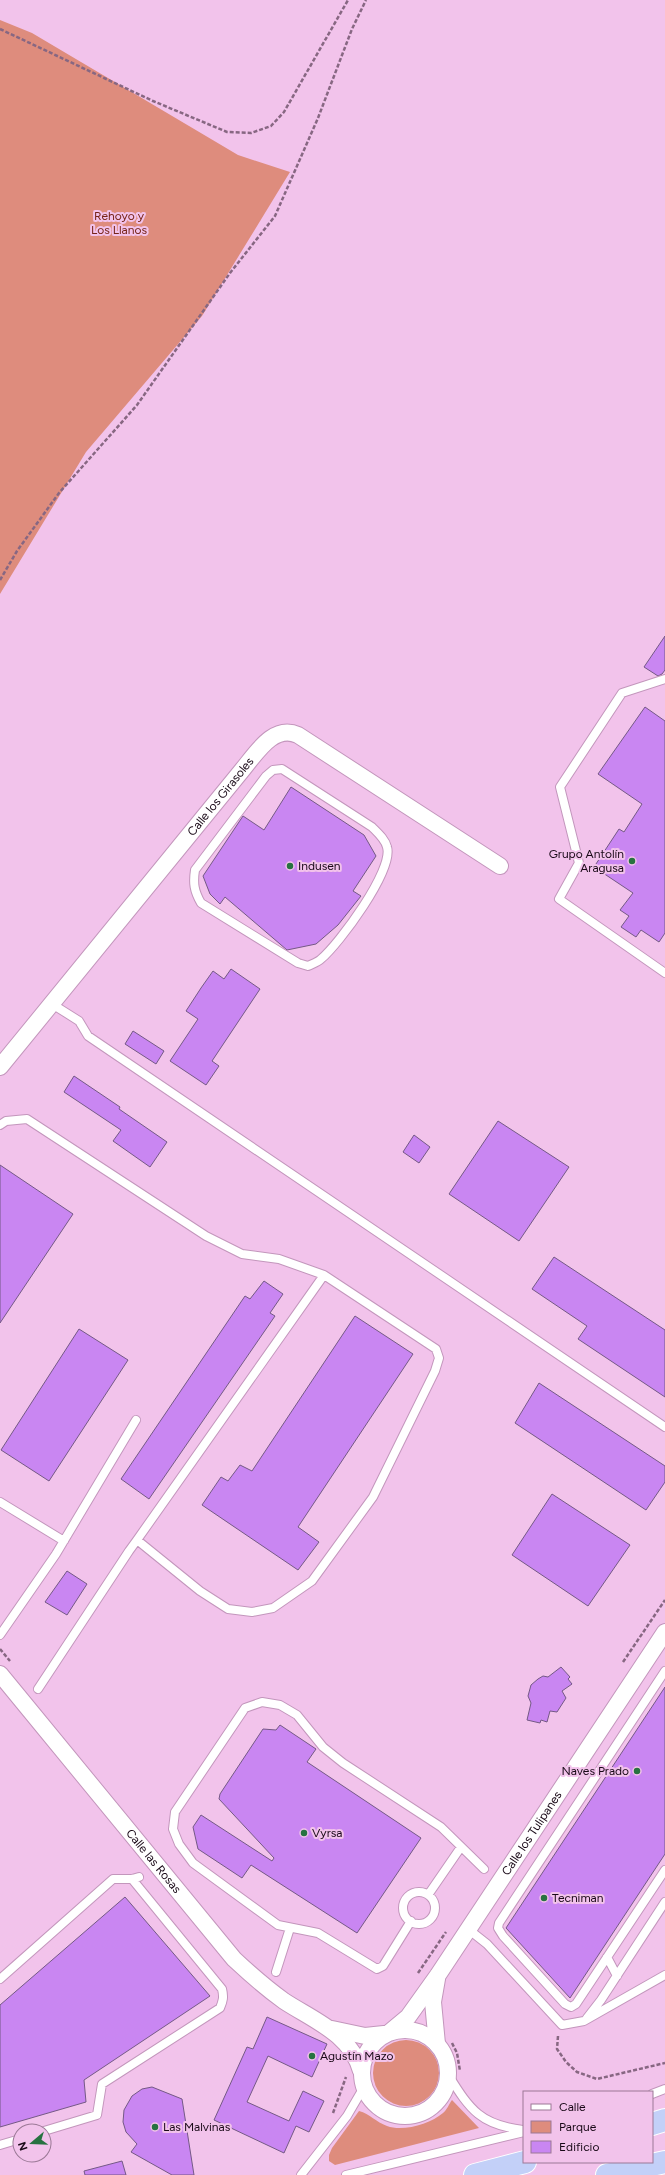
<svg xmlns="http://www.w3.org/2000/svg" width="665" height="2175" viewBox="0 0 665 2175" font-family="Figtree,sans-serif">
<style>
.green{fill:#de8c7d}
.building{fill:#c986f2;stroke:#745985}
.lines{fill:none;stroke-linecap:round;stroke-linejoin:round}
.lane-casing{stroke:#c396bc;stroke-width:10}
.street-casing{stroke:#c396bc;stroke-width:18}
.highway-casing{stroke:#fff;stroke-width:24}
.path{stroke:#876782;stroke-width:2.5;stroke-dasharray:4 2;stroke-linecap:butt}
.lane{stroke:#fff;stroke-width:8}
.street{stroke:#fff;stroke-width:16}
.highway{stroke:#c3d0f8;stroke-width:22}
.poi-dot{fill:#277241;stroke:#f2c3eb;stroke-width:1.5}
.labels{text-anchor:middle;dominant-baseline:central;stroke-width:4;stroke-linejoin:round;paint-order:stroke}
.park-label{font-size:12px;fill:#762418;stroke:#f2c3eb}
.street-label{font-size:12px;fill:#190917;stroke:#f2c3eb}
.poi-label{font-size:12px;fill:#190917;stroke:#f2c3eb;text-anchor:start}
</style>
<rect width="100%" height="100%" fill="#f2c3eb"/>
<path class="green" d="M0,20l32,13 206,122 52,17 -88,144 -116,136 -86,142z
M373 2073a33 33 0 1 1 66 0a33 33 0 1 1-66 0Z
M452,2100l27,28 -144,37 -6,-4v-6l3,-7 27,-37c11,3 17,11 28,15 16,6 43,-2 56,-13 4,-3 6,-9 9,-13z"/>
<path class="building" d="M665,636v34l-3,4 -4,2 -14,-9z
M645,707l20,14v212l-6,9 -18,-12 -5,7 -15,-10 8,-11 -9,-6 13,-17 -39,-26 25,-38 5,3 18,-28 -44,-30z
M291,787l73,48 12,21 -23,35 8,5 -23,29 -22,19 -29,6 -62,-53 -5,7 -10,-10 -7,-18 40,-60 21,14z
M231,969l29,20 -48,72 7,5 -13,19 -36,-24 28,-42 -12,-8 15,-23 12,-17 11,8z
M133,1031l31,20 -8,13 -31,-20z
M74,1076l46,31 -1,2 48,33 -17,25 -37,-26 8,-11 -57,-38z
M498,1121l71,46 -50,74 -70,-47z
M414,1135l16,12 -11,16 -16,-11z
M0,1165l73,49 -73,109z
M554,1257l111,73v67l-87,-58 9,-13 -55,-37z
M264,1281l19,13 -13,19 5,3 -126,183 -28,-20 124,-183 5,3z
M355,1316l58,38 -115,173 21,15 -21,28 -96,-65 19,-28 7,4 12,-16 12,6z
M79,1329l49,31 -79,121 -48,-31z
M539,1383l126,83v16l-19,28 -131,-87z
M552,1494l78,51 -42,61 -76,-51z
M67,1571l20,13 -20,31 -22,-13z
M561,1667l9,10 -2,2 4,5 -10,7 4,7 -9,14 -7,-1 -3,11 -6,-2 -1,3 -13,-3 4,-17 -3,-7 3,-11 7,-6 5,-3 5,1z
M665,1687v167l-95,144 -64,-70z
M280,1725l36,24 -9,13 114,76 -64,95 -106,-68 -9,13 -44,-29 -5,-22 8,-12 71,46 2,-3 -55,-59 1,-5 43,-65 13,1z
M125,1897l85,99 -126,84 2,22 -86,25v-122z
M267,2017l60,27 -15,33 -44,-21 -21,46 42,19 14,-30 21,10 -15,31 -13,-6 -12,27 -70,-33 33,-73 6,2z
M152,2087l30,12 12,76h-22l-41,-23 6,-8 -11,-12 -3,-10 1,-12 8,-14 10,-7z
M122,2161l4,14h-41l-1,-4z"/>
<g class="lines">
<defs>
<path id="lane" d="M665,679l-43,14 -62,94 19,76 -20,36 106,74
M282,769l90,58c6,6 13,12 15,20 7,23 -48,97 -66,112 -3,3 -9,5 -13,7l-10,-3 -97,-60c-7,-12 -8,-20 -6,-33l71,-94 7,-6z
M52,1004l27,17 9,15 577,391
M0,1125l6,-4 21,-2 179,117 36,18 37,5 45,16
M0,1502l64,39
M0,1635l56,-81 80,-134
M665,1671l-166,252 -1,5 5,8 62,68 6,3 5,-3 89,-134
M38,1689l91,-138 8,-11 187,-265 112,74 3,9 -4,13 -62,126 -61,84 -39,27 -21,4 -24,-3 -28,-18 -63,-51
M403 1908a16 16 0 1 1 32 0a16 16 0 1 1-32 0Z
M428,1895l33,-48
M411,1921l-28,45 -6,3 -59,-36 -40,-8 -85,-62 -14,-19 -6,-15 2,-17 70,-104 17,-6 18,3 17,10 26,32 20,16 98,64 43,42
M468,1929l19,15 75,81 22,-4 81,-46
M607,1957l10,19
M276,1972l14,-44
M0,1979l113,-100h19l7,-2
M587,2018l14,-18 64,-98
M449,2076c21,34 32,49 74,54
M652,2094l13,-5
M44,2131l53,-16 5,-31 118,-76c3,-7 4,-11 2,-19l-90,-110
M0,2145l20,-6
M301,2175l46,-59 17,-29
M346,2175l178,-43"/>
<g id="street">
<path id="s1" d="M0,1067l243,-298c14,-17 31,-45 55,-34l202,131"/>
<path id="s2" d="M0,1674l234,285c16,15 32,29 50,42 29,19 67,33 77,70"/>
<path d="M332,2029l33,7 19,-2"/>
<circle cx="405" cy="2073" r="43"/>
<path id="s3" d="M390,2032l18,-15 30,-42 227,-343"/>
<path d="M437,2044l-4,-42 4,-23"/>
</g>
<path id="highway" d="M652,2124l13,-4
M475,2175l50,-13
M607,2175l58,-13"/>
</defs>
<use href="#lane" class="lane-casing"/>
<use href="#street" class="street-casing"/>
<use href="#highway" class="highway-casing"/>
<path class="path" d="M0,29l153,72 74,31 24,1 20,-7 13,-14 64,-112
M0,580l17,-29 42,-58 78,-88 93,-132 45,-57 43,-98 34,-89 14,-29
M0,1649l10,12
M623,1662l42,-62
M418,1973l28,-41
M558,2036l-1,13 9,13 11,10 20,7 68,-16
M452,2043l5,10 3,18
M333,2113l13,-36"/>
<use href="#lane" class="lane"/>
<use href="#street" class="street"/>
<use href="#highway" class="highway"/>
</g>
<g class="poi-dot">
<circle cx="632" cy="861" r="4"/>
<circle cx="290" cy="866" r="4"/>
<circle cx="637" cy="1771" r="4"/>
<circle cx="304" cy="1833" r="4"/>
<circle cx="544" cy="1898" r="4"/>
<circle cx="312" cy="2056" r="4"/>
<circle cx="155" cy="2127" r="4"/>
</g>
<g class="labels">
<g class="park-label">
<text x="119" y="216">Rehoyo y<tspan x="119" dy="14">Los Llanos</tspan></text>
</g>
<g class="street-label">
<text stroke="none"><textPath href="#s1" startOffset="349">Calle los Girasoles</textPath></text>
<text stroke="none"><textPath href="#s3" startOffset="245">Calle los Tulipanes</textPath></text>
<text stroke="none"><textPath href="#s2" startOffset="242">Calle las Rosas</textPath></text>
</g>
<g class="poi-label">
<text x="624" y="854" text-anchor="end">Grupo Antolín<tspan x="624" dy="14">Aragusa</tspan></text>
<text x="298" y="866">Indusen</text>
<text x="629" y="1771" text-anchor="end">Naves Prado</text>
<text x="312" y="1833">Vyrsa</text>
<text x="552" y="1898">Tecniman</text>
<text x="320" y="2056">Agustín Mazo</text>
<text x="163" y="2127">Las Malvinas</text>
</g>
</g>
<rect x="523" y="2091" width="130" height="72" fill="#f2c3eb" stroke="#9b7996"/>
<rect x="531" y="2104" width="20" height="6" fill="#ffffff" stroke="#9b7996"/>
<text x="559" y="2111" font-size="12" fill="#190917">Calle</text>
<rect x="531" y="2121" width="20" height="12" fill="#de8c7d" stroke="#9b7996"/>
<text x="559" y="2131" font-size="12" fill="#190917">Parque</text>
<rect x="531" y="2141" width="20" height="12" fill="#c986f2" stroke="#9b7996"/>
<text x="559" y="2151" font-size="12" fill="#190917">Edificio</text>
<g transform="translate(32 2143) rotate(251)"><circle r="19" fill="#f2c3eb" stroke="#9b7996"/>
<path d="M0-3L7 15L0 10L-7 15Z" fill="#277241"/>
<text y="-6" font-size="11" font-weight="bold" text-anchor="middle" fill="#190917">N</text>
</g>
</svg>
